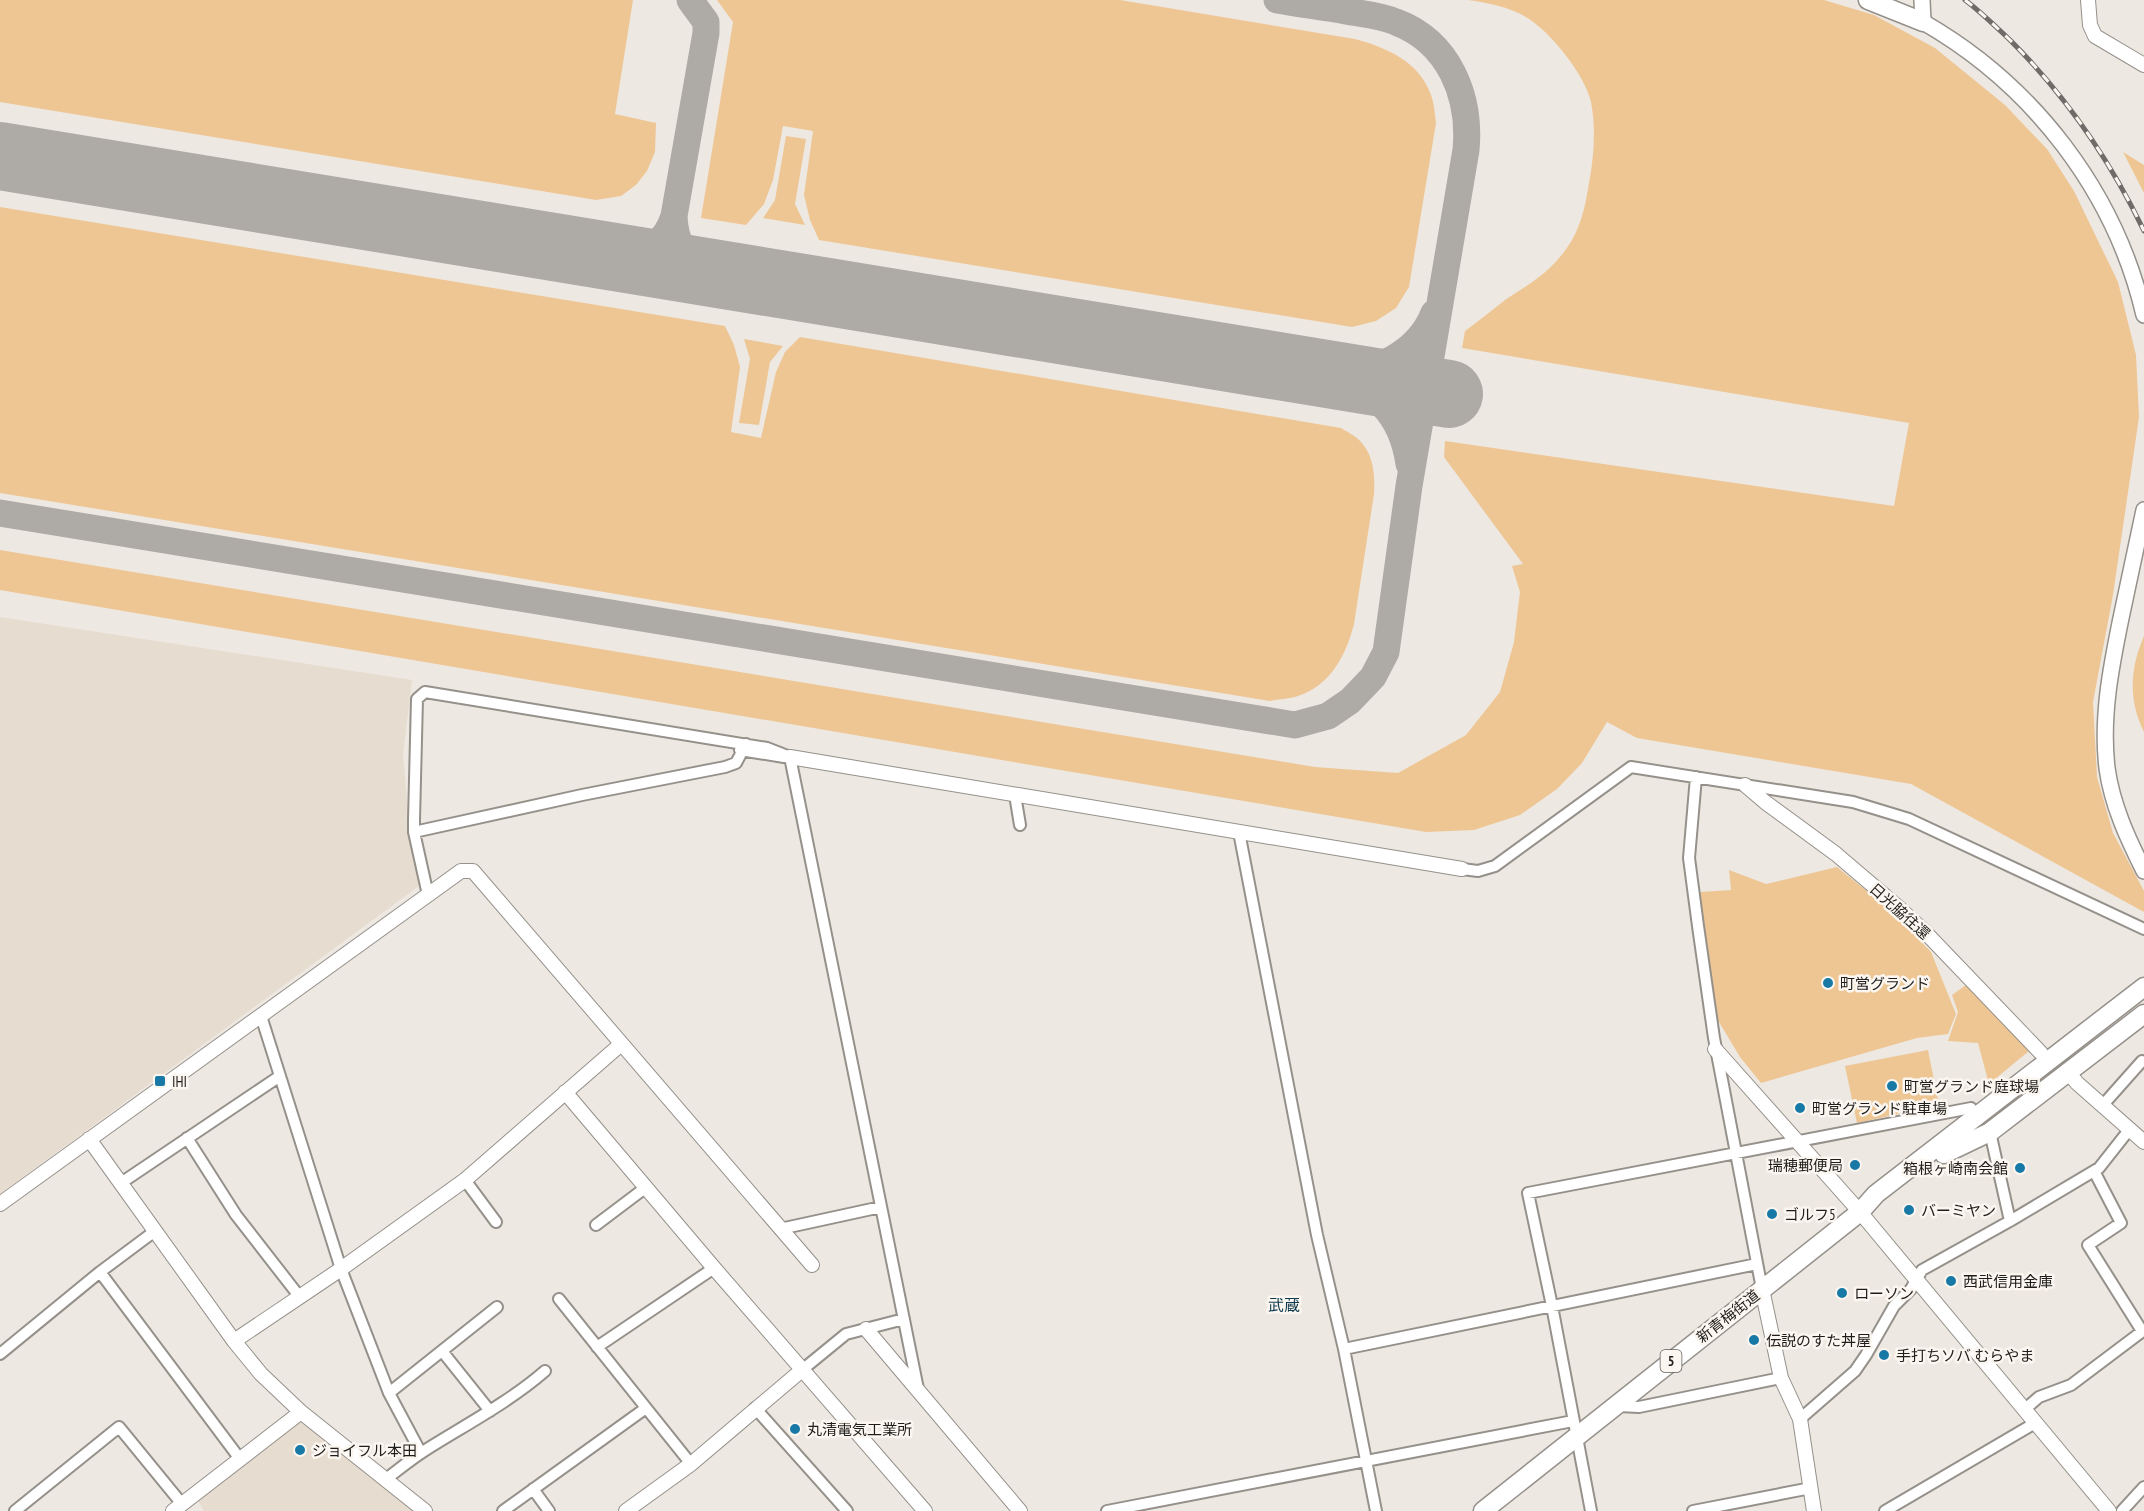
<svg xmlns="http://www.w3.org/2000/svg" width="2144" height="1511" viewBox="0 0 2144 1511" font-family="'PT Sans Narrow','Noto Sans JP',sans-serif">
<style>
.built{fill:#e7dcd0}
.green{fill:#eec694}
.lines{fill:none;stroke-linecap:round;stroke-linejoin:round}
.taxiway{stroke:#aeaaa5;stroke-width:27}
.runway{stroke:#aeaaa5;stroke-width:68}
.minor-casing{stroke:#95908a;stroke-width:14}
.tertiary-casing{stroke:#95908a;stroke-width:16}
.secondary-casing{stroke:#95908a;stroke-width:18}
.primary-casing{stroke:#95908a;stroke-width:21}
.trunk-casing{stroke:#95908a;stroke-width:21}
.minor{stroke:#fff;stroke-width:10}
.tertiary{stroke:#fff;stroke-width:14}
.secondary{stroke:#fff;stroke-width:15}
.primary{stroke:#fff;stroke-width:18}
.trunk{stroke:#fff;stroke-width:18}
.rail-casing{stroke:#6f6b68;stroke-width:5}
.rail{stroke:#fbf6ef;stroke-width:3;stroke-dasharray:9;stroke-linecap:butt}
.poi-dot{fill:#1979a6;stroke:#fbf6ef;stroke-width:2}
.labels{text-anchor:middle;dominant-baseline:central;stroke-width:5;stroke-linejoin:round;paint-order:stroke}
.shield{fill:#fbf6ef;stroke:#615e5b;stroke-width:1.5}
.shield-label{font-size:14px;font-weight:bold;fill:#1f1d1b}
.street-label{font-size:15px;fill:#1f1d1b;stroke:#fbf6ef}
.poi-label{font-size:15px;fill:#1f1d1b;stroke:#fbf6ef;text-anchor:start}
.neighbourhood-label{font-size:16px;fill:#0e3a4f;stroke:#fbf6ef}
</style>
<rect width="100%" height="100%" fill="#eee8e2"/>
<path class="built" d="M0,617l412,63 -9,74 7,82 9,50 -419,308z
M297,1421h8l113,90h-214l-7,-12z"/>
<path class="green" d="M0,0h633l-18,114 41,9 -1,29 -8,19 -11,14 -15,11 -25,4 -596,-98z
M717,0h403l235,39c32,9 64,22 76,56 3,8 4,19 5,28l-27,164 -13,21 -20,13 -24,6 -533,-87 -9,-20 -6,-25 9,-64 -30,-5 -10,54 -9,24 -18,21 -45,-7 32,-196z
M1468,0h356l50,15 61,33 70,57 42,44 27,42 44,91 18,73 3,62 -26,178 -20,107 4,75 16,56 31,58v21l-233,-128 -274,-46 -30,-16 -25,41 -25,26 -37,26 -46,15 -48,2 -1426,-242v-40l1315,217 83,6 68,-38 34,-43 14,-50 6,-50 -8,-26 11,-2 -79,-107 1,-16 449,65 15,-83 -447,-75 3,-17c14,-10 27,-21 40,-31 29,-19 48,-29 67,-60 10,-17 14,-38 17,-57 5,-26 7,-55 2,-81 -6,-27 -40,-69 -62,-83 -18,-12 -40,-16 -61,-19z
M786,136l20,3 -11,65 10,21 -42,-7 12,-18z
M2123,152l21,13v28z
M0,207l725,119 9,19 6,22 -9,65 30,6 15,-66 9,-20 15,-15 541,91c6,4 15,8 20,14 13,14 14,34 13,52l-20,130c-8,31 -23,61 -56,72 -8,3 -19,3 -28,5l-1270,-208z
M744,339l39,7 -13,16 -11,63 -20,-2 11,-64z
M2144,636v96c-16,-32 -14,-64 0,-96z
M1837,867l51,41 43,44 25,62 -8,20 -31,4 -156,45 -21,-26 -24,-40 -16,-125 31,-2 -2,-20 37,14z
M1966,985l63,66 -40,33 -11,-41 -30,-2 10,-29 -6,-17z
M1928,1050l11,55 -82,18 -12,-57z"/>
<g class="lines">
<path class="taxiway" d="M674,216c1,24 9,42 31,55
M624,259c25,-7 42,-17 50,-43l32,-183v-11l-16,-22
M1325,373c48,14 77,40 84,91
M1332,373c42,1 86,-19 102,-60
M0,513l1295,212 33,-9 22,-15 23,-24 13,-25 23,-166 57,-336c5,-54 -17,-108 -70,-128 -16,-7 -34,-8 -50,-11 -23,-4 -46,-7 -69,-11"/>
<path class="runway" d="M0,156l1449,238"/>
<defs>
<path id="minor" d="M740,750l44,7
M790,757l128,632
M1696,777l-7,81 9,68 16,112 48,251
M1015,795l5,30
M414,832l168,-37 143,-28 11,-4 10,-19
M1239,832l78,403 27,114 32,162
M1462,869l16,2 17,-5 136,-99 222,35 56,17 235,110
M428,895l-14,-63v-12l3,-121 8,-7 342,56 23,9
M261,1016l80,253 48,124 32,60
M2102,1106l40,-45
M1990,1132l20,89
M187,1138l49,77 63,81
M2094,1171l27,52 -33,22 54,86
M465,1180l31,42
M121,1183l159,-107
M596,1225l49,-37
M780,1229l101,-22
M100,1272l140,187
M559,1299l132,165
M597,1347l117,-79
M1344,1349l413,-85
M442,1351l48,60
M0,1354l100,-82 55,-41
M802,1370l44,-36 58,-15
M389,1393l108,-86
M1618,1406l21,1 142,-29
M755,1408l92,103
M2024,1410l15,-13 32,-12 73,-55
M1800,1419l55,-48 11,-16 28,-49 17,-17 11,-19 88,-49 89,-53 30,-38
M386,1479c12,-9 24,-19 38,-28 41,-26 84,-48 121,-80
M533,1489l16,22
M15,1511l104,-84 63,77
M503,1511l143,-103
M1107,1511l466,-90
M1591,1511l-39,-205 -24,-113 443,-85
M1693,1511l118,-23
M1885,1511l150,-88
M2122,1511l22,-24"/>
<path id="tertiary" d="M2088,0l2,25 5,11 49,29
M790,757l672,112
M1745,785l20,17 71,52 62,53 28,26 115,120
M1715,1049l145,163 249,299
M2068,1072l9,11 67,59
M565,1092l149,176 211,243
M89,1139l145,202 27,33 40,38 124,99
M0,1204l461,-333h12l339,394
M1762,1289l19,89 19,41 14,92
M866,1329l154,182
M234,1341l107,-72 124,-89 155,-135
M173,1511l128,-99
M626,1511l65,-47 111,-94"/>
<path id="secondary" d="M1922,0l1,22c110,63 192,169 221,293
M2144,510c-8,36 -15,72 -23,108 -10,49 -20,99 -14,150 5,37 21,71 37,103"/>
<path id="primary" d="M1944,1154l46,-22 154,-118
M1483,1511l377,-299 16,-18 268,-207"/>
<path id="trunk" d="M1868,0l55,22"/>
</defs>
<use href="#minor" class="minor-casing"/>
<use href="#tertiary" class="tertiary-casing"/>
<use href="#secondary" class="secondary-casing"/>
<use href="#primary" class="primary-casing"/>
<use href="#trunk" class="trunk-casing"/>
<use href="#minor" class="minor"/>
<use href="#tertiary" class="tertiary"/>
<use href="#secondary" class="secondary"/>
<use href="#primary" class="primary"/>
<use href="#trunk" class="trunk"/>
<defs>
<path id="rail" d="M1965,0c16,12 30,26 45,40 56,56 100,120 134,191"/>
</defs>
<use href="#rail" class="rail-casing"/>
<use href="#rail" class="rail"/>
</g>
<g class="poi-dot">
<circle cx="1828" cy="983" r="6"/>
<rect x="154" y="1075" width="12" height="12" rx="3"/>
<circle cx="1892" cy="1086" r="6"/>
<circle cx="1800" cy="1108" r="6"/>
<circle cx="1855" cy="1165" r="6"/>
<circle cx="2020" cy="1168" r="6"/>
<circle cx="1909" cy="1210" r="6"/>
<circle cx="1772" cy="1214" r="6"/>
<circle cx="1951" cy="1281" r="6"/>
<circle cx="1842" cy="1293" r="6"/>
<circle cx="1754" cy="1340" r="6"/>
<circle cx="1884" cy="1355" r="6"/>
<circle cx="795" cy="1429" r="6"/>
<circle cx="300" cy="1450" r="6"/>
</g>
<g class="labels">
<rect class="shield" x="1660.5" y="1350" width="21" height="22" rx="4.5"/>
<g class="shield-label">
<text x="1671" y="1361">5</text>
</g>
<g class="street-label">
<text transform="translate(1900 911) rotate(42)">日光脇往還</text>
<text transform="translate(1728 1316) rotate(-38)">新青梅街道</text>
</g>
<g class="poi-label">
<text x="1840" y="983">町営グランド</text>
<text x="172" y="1081">IHI</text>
<text x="1904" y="1086">町営グランド庭球場</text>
<text x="1812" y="1108">町営グランド駐車場</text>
<text x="1843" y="1165" text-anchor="end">瑞穂郵便局</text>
<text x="2008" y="1168" text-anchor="end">箱根ヶ崎南会館</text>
<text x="1921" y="1210">バーミヤン</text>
<text x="1784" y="1214">ゴルフ5</text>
<text x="1963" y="1281">西武信用金庫</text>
<text x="1854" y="1293">ローソン</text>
<text x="1766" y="1340">伝説のすた丼屋</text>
<text x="1896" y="1355">手打ちソバ むらやま</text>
<text x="807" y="1429">丸清電気工業所</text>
<text x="312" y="1450">ジョイフル本田</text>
</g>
<g class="neighbourhood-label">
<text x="1284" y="1305">武蔵</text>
</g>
</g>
</svg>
